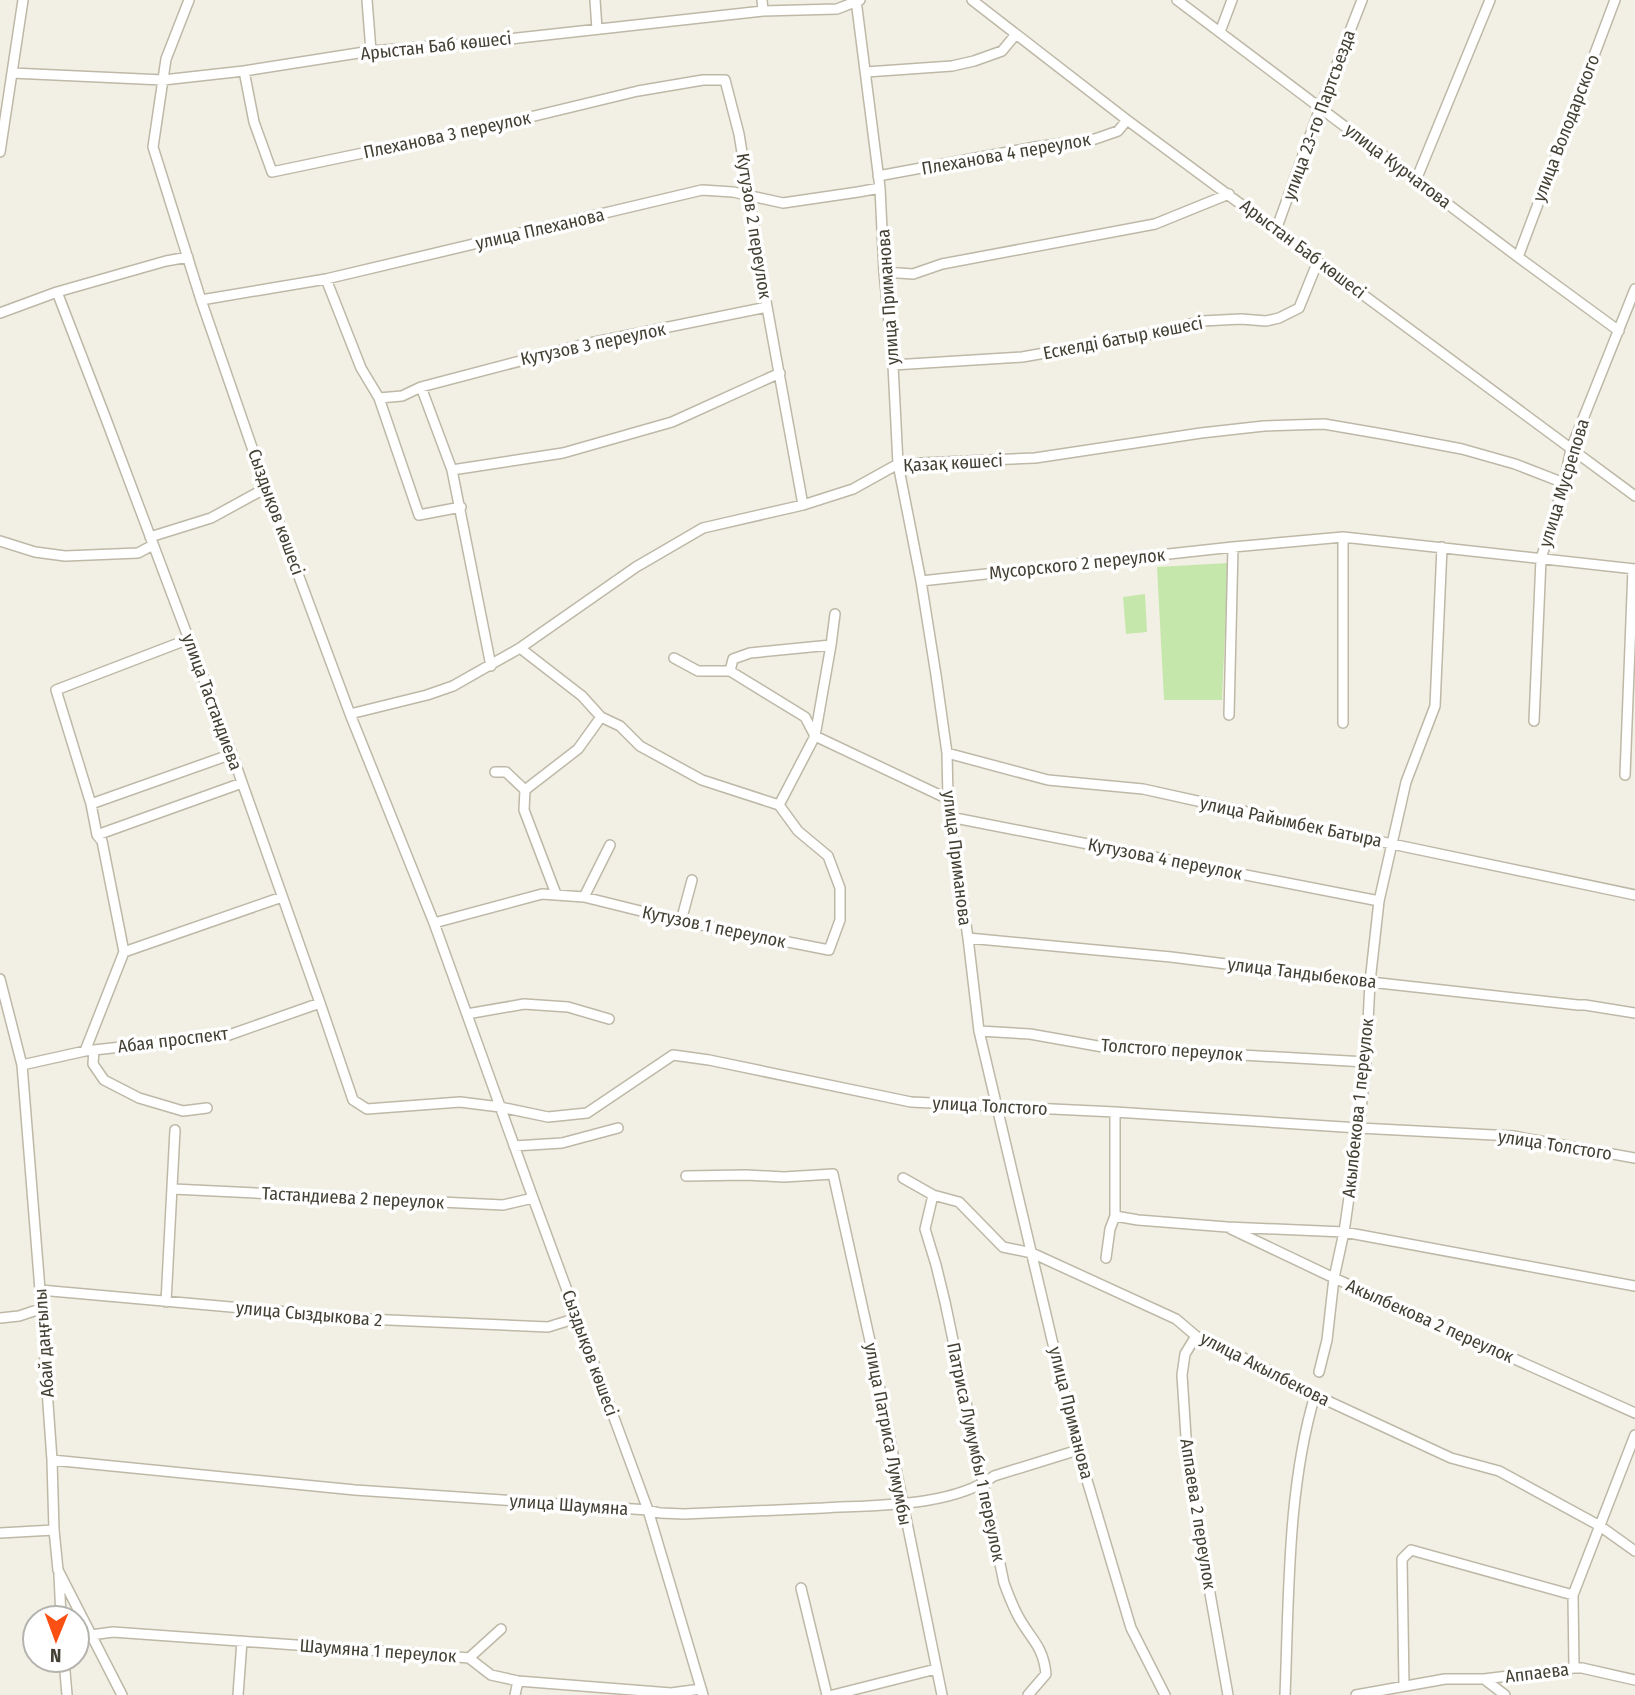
<svg xmlns="http://www.w3.org/2000/svg" width="1635" height="1695" viewBox="0 0 1635 1695" font-family="'Fira Sans Condensed',sans-serif">
<style>
.green{fill:#c6e7ac}
.lines{fill:none;stroke-linecap:round;stroke-linejoin:round}
.minor-casing{stroke:#beb8a7;stroke-width:12}
.minor{stroke:#fff;stroke-width:9}
.labels{text-anchor:middle;dominant-baseline:central;stroke-width:7;stroke-linejoin:round;paint-order:stroke}
.street-label{font-size:18px;fill:#444034;stroke:#fff}
</style>
<rect width="100%" height="100%" fill="#f2f0e4"/>
<path class="green" d="M1228,563l-6,137h-58l-7,-133z
M1145,594l2,38 -21,2 -3,-37z"/>
<g class="lines">
<defs>
<path id="minor" d="M189,0l-23,59 -13,88 48,153 65,188 84,226 84,209 99,275 115,312 55,185
M367,0l4,51
M595,0l2,29
M762,0l1,11
M856,0l24,188 4,84 9,93 5,99 23,117 15,94 11,78 1,46 3,6 -1,12 18,121 11,93 99,419 53,178 34,67
M972,0l155,120 508,376
M1177,0l341,257 101,74
M1220,32l12,-32
M244,71l10,51 18,50 225,-47 141,-34 65,-11h22l14,54 28,173 36,198
M866,72l86,-6 22,-5 28,-10 14,-17
M12,73l151,7 81,-9 127,-20 111,-9 281,-31 74,-2 23,-9
M0,152l23,-152
M878,176l157,-29 60,-8 23,-8 9,-11
M1416,180l74,-180
M1276,230l44,-122 42,-108
M1518,257l97,-257
M884,272l29,2 29,-10 213,-40 74,-30
M326,279l35,89 18,30 40,117 42,-8
M57,292l49,127 126,335 88,249 33,97 14,9 93,-7 40,5 48,10 39,-4 86,-58 36,5 202,42 204,10 244,16 154,8 122,22
M201,300l125,-21 376,-89 31,2 50,11 75,-11 22,-4
M0,313l57,-21 109,-31 22,-4
M893,365l129,-8 122,-21 58,-15 39,-2 25,2 13,-3 20,-10 19,-47
M421,387l31,83 39,196
M379,398l23,-2 19,-9 164,-43 182,-37
M452,470l111,-17 109,-31 108,-49
M150,537l61,-19 55,-30
M1343,537v186
M0,541l35,11 30,4 73,-3 15,-8
M921,581l312,-34 110,-10 292,32
M674,658l24,13h32l75,46 10,19 133,63
M730,671l3,-12 17,-6 81,-8
M350,714l77,-19 26,-9 67,-38 116,-81 67,-39 100,-23 50,-16 45,-25 137,-6 166,-25 63,-7 60,-2 64,11 74,14 53,15 49,19
M1229,715l4,-168
M1534,721l7,-162 23,-76 7,-34 64,-160
M947,753l101,27 95,9 249,55 243,51
M495,772h11l19,18 -1,20 32,84
M1625,775l8,-206
M525,790l53,-41 23,-32
M91,804l141,-50
M779,805l36,-69 16,-91 4,-31
M950,817l429,84
M97,835l145,-52
M584,897l26,-52
M681,921l11,-41
M434,923l108,-29 42,3 97,24 148,29 11,-30v-32l-12,-32 -30,-25 -19,-26 -77,-25 -62,-34 -20,-20 -19,-9 -19,-21 -62,-48
M968,938l203,19 199,25 208,23h7l50,8
M124,952l158,-55
M0,979l22,86 18,225 12,170 2,70 4,40 64,125
M467,1014l57,-10 44,3 41,12
M979,1031l51,3 73,13 263,15
M94,1050l-1,14 11,16 35,18 44,13 24,-3
M85,1051l39,-99 -22,-111 -5,-6 -6,-31 -35,-114 133,-51
M22,1065l63,-14 144,-16 91,-32
M1115,1112v104l23,4 89,7 117,5 291,54
M514,1146l48,-3 56,-15
M686,1176l60,-1 38,2 49,-3 37,167 72,354
M903,1178l30,17 26,7 44,45 29,6 144,66 20,17 67,31 52,28 136,63 48,13 101,55 35,25
M173,1189l330,16 30,-7
M933,1195l-8,34 11,36 9,37 59,281c4,11 8,21 13,31 12,24 26,30 29,60l-18,21
M1231,1229l103,49 301,135
M1106,1258l4,-29 5,-13
M40,1290l326,29 182,8 29,-9
M166,1302l9,-172
M0,1318l19,-2 21,-7
M1196,1336l-11,18 -3,21 4,62 17,117 25,141
M1319,1372l8,-32 7,-62 10,-46 15,-104 7,-66 4,-80 9,-81 27,-119 29,-76 7,-159
M52,1460l303,30 293,20 12,3 24,1c47,-2 93,-4 139,-6 52,-3 129,-1 171,-32l84,-26
M0,1533l54,-3
M59,1574l2,44
M801,1588l26,107
M91,1635l22,-3 310,22 46,4 22,17 27,6 153,12 30,-4
M469,1658l32,-29
M64,1660l3,35
M1574,1668l-1,-73 62,-160
M1484,1679l21,16
M1404,1686l-2,-127 9,-9 162,45
M238,1695l4,-54
M515,1695l3,-14
M833,1695l103,-26
M1285,1695c4,-98 2,-206 30,-300
M1356,1695l89,-16h39l90,-11h8l53,12"/>
</defs>
<use href="#minor" class="minor-casing"/>
<use href="#minor" class="minor"/>
</g>
<g class="labels">
<g class="street-label">
<text transform="translate(436 46) rotate(-6)">Арыстан Баб көшесі</text>
<text transform="translate(1319 115) rotate(-70)">улица 23-го Партсъезда</text>
<text transform="translate(1566 128) rotate(-69)">улица Володарского</text>
<text transform="translate(447 135) rotate(-12)">Плеханова 3 переулок</text>
<text transform="translate(1006 154) rotate(-10)">Плеханова 4 переулок</text>
<text transform="translate(1398 166) rotate(37)">улица Курчатова</text>
<text transform="translate(754 226) rotate(81)">Кутузов 2 переулок</text>
<text transform="translate(540 229) rotate(-13)">улица Плеханова</text>
<text transform="translate(1303 249) rotate(37)">Арыстан Баб көшесі</text>
<text transform="translate(888 297) rotate(-94)">улица Приманова</text>
<text transform="translate(1123 338) rotate(-11)">Ескелді батыр көшесі</text>
<text transform="translate(593 344) rotate(-12)">Кутузов 3 переулок</text>
<text transform="translate(953 463) rotate(-3)">Қазақ көшесі</text>
<text transform="translate(1564 483) rotate(-73)">улица Мусрепова</text>
<text transform="translate(276 512) rotate(70)">Сыздықов көшесі</text>
<text transform="translate(1077 564) rotate(-6)">Мусорского 2 переулок</text>
<text transform="translate(212 702) rotate(70)">улица Тастандиева</text>
<text transform="translate(1291 822) rotate(12)">улица Райымбек Батыра</text>
<text transform="translate(957 858) rotate(83)">улица Приманова</text>
<text transform="translate(1165 859) rotate(11)">Кутузова 4 переулок</text>
<text transform="translate(714 927) rotate(12)">Кутузов 1 переулок</text>
<text transform="translate(1302 973) rotate(7)">улица Тандыбекова</text>
<text transform="translate(173 1040) rotate(-7)">Абая проспект</text>
<text transform="translate(1172 1050) rotate(4)">Толстого переулок</text>
<text transform="translate(990 1106) rotate(3)">улица Толстого</text>
<text transform="translate(1358 1108) rotate(-84)">Акылбекова 1 переулок</text>
<text transform="translate(1555 1145) rotate(9)">улица Толстого</text>
<text transform="translate(353 1198) rotate(3)">Тастандиева 2 переулок</text>
<text transform="translate(309 1314) rotate(5)">улица Сыздыкова 2</text>
<text transform="translate(1430 1321) rotate(24)">Акылбекова 2 переулок</text>
<text transform="translate(44 1343) rotate(-94)">Абай даңғылы</text>
<text transform="translate(590 1353) rotate(70)">Сыздықов көшесі</text>
<text transform="translate(1265 1369) rotate(27)">улица Акылбекова</text>
<text transform="translate(1071 1413) rotate(76)">улица Приманова</text>
<text transform="translate(888 1434) rotate(79)">улица Патриса Лумумбы</text>
<text transform="translate(976 1452) rotate(78)">Патриса Лумумбы 1 переулок</text>
<text transform="translate(569 1505) rotate(4)">улица Шаумяна</text>
<text transform="translate(1198 1514) rotate(81)">Аппаева 2 переулок</text>
<text transform="translate(378 1651) rotate(4)">Шаумяна 1 переулок</text>
<text transform="translate(1537 1673) rotate(-7)">Аппаева</text>
</g>
</g>
<g transform="translate(56 1639) rotate(181)"><circle r="33" fill="#ffffff" stroke="#b4b3ae" stroke-width="2"/>
<path d="M0-5L12 26L0 18L-12 26Z" fill="#fb5013"/>
<text y="-10" font-size="19" font-weight="bold" text-anchor="middle" fill="#444034">N</text>
</g>
</svg>
